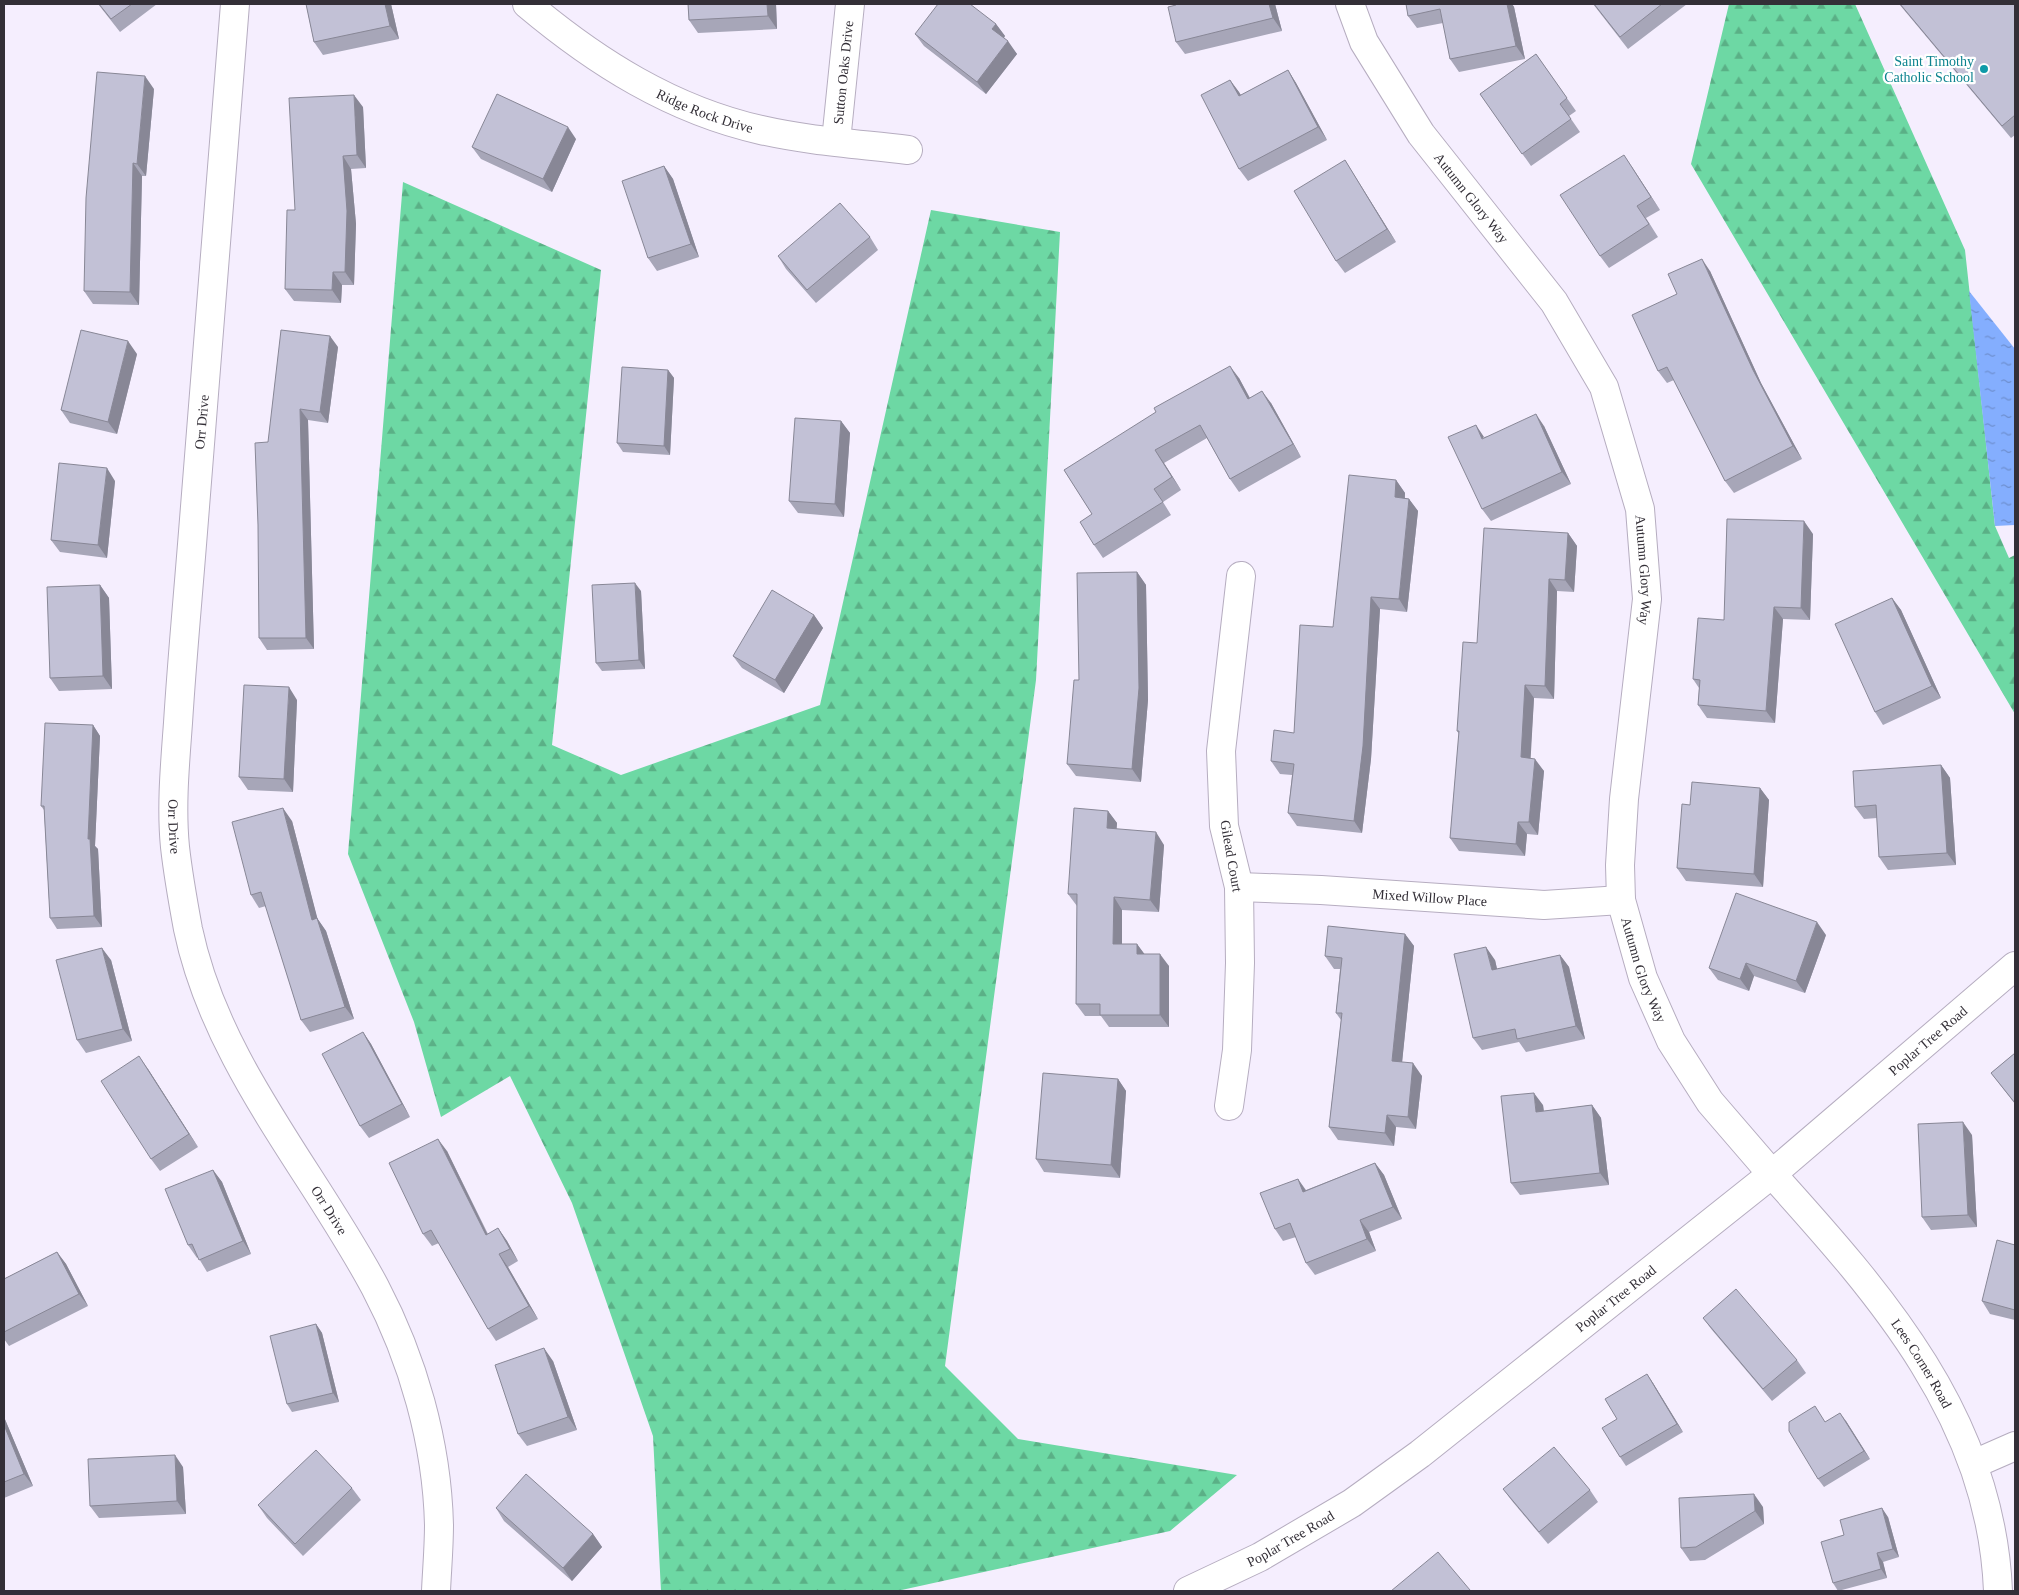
<svg xmlns="http://www.w3.org/2000/svg" width="2019" height="1595" viewBox="0 0 2019 1595" font-family="Georgia,serif">
<style>
.forest{fill:url(#forest-firs)}
.water{fill:url(#water-ripples)}
.lines{fill:none;stroke-linecap:round;stroke-linejoin:round}
.street-casing{stroke:#b6adc0;stroke-width:30}
.secondary-casing{stroke:#b6adc0;stroke-width:30}
.street{stroke:#fff;stroke-width:28}
.secondary{stroke:#fff;stroke-width:28}
.wall{fill:#a7a6b8}
.shaded-wall{fill:#888796}
.building{fill:#c2c1d6;stroke:#888796}
.culture-dot{fill:#0f9aa8;stroke:#fff;stroke-width:2}
.labels{text-anchor:middle;dominant-baseline:central;stroke-width:4.5;stroke-linejoin:round;paint-order:stroke}
.culture-label{font-size:14px;fill:#0d838f;stroke:#fff;text-anchor:end}
.street-label{font-size:14px;fill:#332f37;stroke:#fff}
</style>
<defs>
<pattern id="forest-firs" width="22" height="20" patternUnits="userSpaceOnUse" patternTransform="scale(1.25)"><rect width="22" height="20" fill="#6dd8a4"/><path d="M5 1l3.5 6h-7zM16 11l3.5 6h-7z" fill="#5ab086"/></pattern>
<pattern id="water-ripples" width="26" height="14" patternUnits="userSpaceOnUse" patternTransform="scale(1.25)"><rect width="26" height="14" fill="#84aefe"/><path d="M2 4q2-2 4 0t4 0M15 11q2-2 4 0t4 0" fill="none" stroke="#6d8ece"/></pattern>
</defs>
<rect width="100%" height="100%" fill="#f5eefe"/>
<path class="forest" d="M1729,4h126l110,246 30,276 14,32 6,-3v159l-324,-550z
M403,182l198,88 -49,475 69,30 199,-70 111,-495 129,22 -24,448 -91,686 73,73 219,36 -67,56 -273,60h-236l-8,-155 -81,-233 -62,-127 -69,41 -27,-95 -66,-168z"/>
<path class="water" d="M1969,291l46,58v176l-20,1z"/>
<g class="lines">
<defs>
<g id="street">
<path id="s1" d="M235,4c-14,176 -28,352 -42,528 -5,64 -11,127 -15,191 -3,41 -7,83 -3,124 3,27 8,55 13,82 28,134 124,240 187,358 38,72 62,156 64,238 0,22 -2,44 -3,66"/>
<path id="s2" d="M527,4c69,58 145,106 234,126 48,11 98,14 147,20"/>
<path id="s3" d="M1350,4l14,38 57,92 133,168 50,85 36,122 7,90 -23,200 -4,66 1,35 22,78 28,63 39,61 62,72"/>
<path id="s4" d="M836,141l14,-137"/>
<path id="s5" d="M1239,887l82,3 223,15 77,-5"/>
<path d="M1229,1106l8,-56 3,-87 -1,-76 -15,-61 -3,-75 20,-175"/>
<path d="M1974,1464l41,-18"/>
</g>
<g id="secondary">
<path id="s6" d="M1772,1174c110,122 219,245 226,417"/>
<path id="s7" d="M1188,1591l72,-34 92,-54 68,-49 352,-280 243,-208"/>
</g>
</defs>
<use href="#street" class="street-casing"/>
<use href="#secondary" class="secondary-casing"/>
<use href="#street" class="street"/>
<use href="#secondary" class="secondary"/>
</g>
<path class="wall" d="M98,4h59l-37,28z
M306,4h85l8,35 -76,16 -9,-13z
M688,4h88l1,25 -79,4 -9,-13z
M1275,4l7,27 -97,23 -9,-12z
M1406,4h106l2,3 11,52 -66,13 -9,-13 -7,-36 -26,5 -9,-12z
M1593,4h94l-59,45z
M1899,4h116v131l-4,3z
M996,24l9,12 -1,2 13,16 -31,40 -62,-48 -9,-12z
M1536,54l40,57 -7,5 11,16 -49,34 -51,-72z
M1288,70l8,13 31,57 -79,41 -9,-12 -9,-89 11,15z
M154,89l-8,87h-4l-3,129 -46,-1 -9,-13z
M363,107l3,61 -15,1 5,55 -2,61h-12l-1,18 -47,-2 -9,-12 10,-79z
M576,139l-24,53 -71,-33 -9,-12z
M1345,160l8,13 43,69 -51,31 -9,-12z
M664,166l9,13 26,78 -42,14 -9,-13z
M1632,167l28,43 -14,8 12,19 -49,31 -9,-12z
M870,237l8,13 -62,53 -30,-34 -8,-13z
M1710,271l51,112 41,76 -68,34 -9,-12 -51,-101 -7,3 -9,-12 19,-77z
M338,347l-10,76 -20,-3 6,229 -47,1 -8,-12 9,-196z
M137,354l-20,80 -47,-11 -9,-13z
M668,370l6,8 -4,77 -47,-3 -6,-9z
M1239,378l11,20 21,5 30,54 -62,35 -9,-13 -23,-41 -43,25 17,27 -18,12 8,13 -68,43 -9,-13 -2,-31 -28,-44z
M841,421l9,12 -6,84 -46,-4 -9,-12z
M1544,426l27,58 -80,37 -9,-12 2,-72z
M1396,480l9,13v5l4,1 9,12 -11,101 -27,-3 -9,150 -9,74 -65,-7 -9,-13 4,-38 -12,-1 -9,-13 23,-28 39,-106z
M115,481l-8,77 -47,-6 -9,-12z
M1568,533l9,13 -3,46 -17,-1 -3,108 -20,-1 -4,60 14,13 -6,64 -11,-1 -2,22 -66,-5 -9,-13 9,-104 -2,-3 20,-88z
M1813,534l-3,86 -27,-1 -8,104 -68,-5 -9,-13 1,-17 -6,-9 31,-59z
M1137,572l9,13 2,115 -7,82 -65,-6 -9,-12 12,-84z
M100,585l9,13 3,91 -53,2 -9,-13z
M641,591l4,78 -43,2 -6,-8z
M1892,598l9,12 40,88 -58,27 -8,-13z
M814,615l9,13 -39,65 -42,-25 -9,-12z
M297,700l-4,92 -45,-2 -9,-13z
M93,725l7,11 -5,110 3,3 4,78 -45,2 -7,-11 -6,-108 -3,-4z
M1941,765l9,13 6,87 -68,5 -9,-13 -2,-39 -13,1 -9,-12z
M1760,788l9,12 -6,87 -77,-6 -9,-13 13,-63z
M1108,811l9,12 -1,6 48,16 -5,67 -37,-2v34h15l7,10 25,12v61h-60l-8,-11h-16l-9,-12 1,-98 -9,-12z
M292,821l25,97 9,13 28,88 -44,13 -9,-12 -35,-114 -7,2 -8,-13z
M1405,934l9,12 -12,116 20,14 -6,53 -20,-2 -2,19 -56,-6 -9,-13 12,-107 -5,-7 4,-44h-6l-9,-13z
M1826,935l-21,58 -51,-17 -5,15 -31,-11 -9,-12z
M1560,955l9,12 16,72 -59,13 -7,-10 -37,8 -9,-12 22,-78 2,9z
M111,960l21,81 -46,12 -9,-13z
M363,1032l8,12 39,73 -41,21 -9,-12z
M2015,1053v51l-24,-31z
M148,1069l50,78 -38,24 -9,-12z
M1118,1079l8,12 -6,87 -76,-6 -8,-13z
M1543,1105l1,6 48,-6 9,13 8,67 -89,10 -9,-12z
M1972,1135l5,92 -46,3 -9,-13z
M447,1151l41,83 10,-6 9,13 11,20 -10,6 30,52 -42,22 -8,-12 -49,-86 -7,3 -9,-12z
M1375,1163l9,12 18,44 -33,13 7,19 -61,24 -9,-12 -10,-26 -13,4 -8,-12 23,-50 8,11z
M213,1170l9,12 29,72 -44,18 -9,-15 -1,1 -9,-13z
M2015,1245v75l-25,-6 -8,-13z
M57,1252l9,12 22,42 -79,40 -5,-7v-60z
M1703,1318l94,42 9,13 -34,28 -60,-71z
M316,1324l6,9 17,69 -47,10 -5,-8z
M553,1361l24,69 -50,16 -9,-12z
M1647,1374l6,9 30,49 -57,34 -6,-9z
M4,1417l29,69 -29,12z
M1846,1421l24,38 -46,28 -6,-8 7,-57z
M183,1467l3,47 -87,4 -9,-12z
M352,1488l9,12 -58,56 -36,-38 -9,-13z
M1503,1489l87,1 8,12 -50,42 -36,-43z
M1763,1507l1,17 -59,36 -15,1 -9,-13z
M496,1508l97,26 9,13 -30,34 -68,-60z
M1888,1517l11,40 -16,5 4,16 -49,13 -5,-8 11,-48z"/>
<path class="shaded-wall" d="M385,4h6l8,35 -9,-13z
M767,4h9l1,25 -9,-13z
M1269,4h6l7,27 -9,-13z
M1507,4h5l2,3 11,52 -9,-13z
M996,24l9,12 -4,5 -9,-12z
M1008,41l9,13 -31,40 -9,-12z
M1288,70l8,13 31,57 -9,-13z
M145,76l9,13 -8,87 -9,-12z
M1230,80l9,12 9,16 -9,-12z
M354,95l9,12 3,61 -9,-13z
M568,127l8,12 -24,53 -9,-13z
M1624,155l8,12 28,43 -9,-13z
M343,156l8,13 5,55 -2,61 -9,-13z
M1345,160l8,13 43,69 -9,-13z
M133,163l9,13 -3,129 -9,-13z
M664,166l9,13 26,78 -8,-13z
M1702,259l8,12 51,112 41,76 -9,-13 -40,-76z
M333,272l9,13 -1,18 -9,-13z
M330,336l8,11 -10,76 -8,-11z
M128,341l9,13 -20,80 -9,-12z
M1230,366l9,12 18,34 -9,-13z
M668,370l6,8 -4,77 -6,-9z
M1262,391l9,12 30,54 -8,-13z
M300,409l8,11 6,229 -8,-11z
M1536,414l8,12 27,58 -9,-12z
M841,421l9,12 -6,84 -9,-13z
M1476,425l8,12 -2,2z
M1155,450l9,13 17,27 -9,-13z
M107,468l8,13 -8,77 -9,-13z
M1396,480l9,13 -1,17 -9,-13z
M1409,499l9,12 -11,101 -8,-13z
M1804,521l9,13 -3,86 -9,-12z
M1568,533l9,13 -3,46 -9,-12z
M1137,572l9,13 2,115 -7,82 -9,-13z
M1549,579l8,12 -3,108 -9,-13z
M635,583l6,8 4,78 -6,-9z
M100,585l9,13 3,91 -9,-13z
M1371,597l9,12 -9,150 -9,74 -8,-12z
M1892,598l9,12 40,88 -9,-12z
M1774,607l9,12 -8,104 -9,-12z
M814,615l9,13 -39,65 -9,-13z
M1525,685l9,13 -4,72 -9,-13z
M289,687l8,13 -4,92 -9,-13z
M93,725l7,11 -5,110 3,3 4,78 -8,-11 -6,-77z
M1535,759l9,12 -6,64 -9,-13z
M1941,765l9,13 6,87 -9,-12z
M1760,788l9,12 -6,87 -9,-13z
M283,808l9,13 29,111 -9,-12z
M1108,811l9,12 -1,18 -9,-13z
M1518,822l9,12 -2,22 -9,-12z
M1156,832l8,13 -5,67 -9,-12z
M1114,897l8,13v46l-9,-12z
M317,918l9,13 28,88 -9,-12z
M1817,922l9,13 -21,58 -9,-12z
M1405,934l9,12 -13,127 -9,-12z
M1137,944l9,12 -9,-2z
M1486,947l9,13 5,22 -8,-12z
M102,948l9,12 21,81 -9,-12z
M1160,954l9,12v61l-9,-12z
M1560,955l9,12 16,72 -9,-13z
M1746,963l8,13 -5,15 -9,-12z
M363,1032l8,12 39,73 -8,-13z
M139,1056l9,13 50,78 -9,-13z
M1413,1063l9,13 -6,53 -8,-12z
M1118,1079l8,12 -6,87 -9,-13z
M1534,1093l9,12 2,19 -9,-12z
M1592,1105l9,13 8,67 -9,-12z
M1387,1115l9,12 -2,19 -9,-13z
M1963,1122l9,13 5,92 -9,-12z
M438,1139l9,12 47,97 -8,-13z
M1375,1163l9,12 18,44 -9,-12z
M213,1170l9,12 29,72 -8,-13z
M1298,1179l8,12 -3,1z
M1360,1220l9,12 7,19 -9,-12z
M498,1228l9,13 11,20 -8,-12z
M57,1252l9,12 22,42 -9,-12z
M499,1254l9,13 30,52 -9,-13z
M316,1324l6,9 17,69 -6,-9z
M544,1348l9,13 24,69 -9,-13z
M1647,1374l6,9 30,49 -6,-8z
M1840,1413l6,8 24,38 -6,-8z
M4,1417l29,69 -9,-12 -20,-49z
M175,1455l8,12 3,47 -9,-13z
M1754,1494l9,13 1,17 -9,-13z
M1882,1508l6,9 11,40 -6,-8z
M593,1534l9,13 -30,34 -9,-13z
M1877,1553l6,9 4,16 -6,-9z"/>
<path class="building" d="M99,4h33l-21,15z
M306,4h79l5,22 -76,16z
M688,4h79l1,12 -79,4z
M938,4h32l26,20 -4,5 16,12 -31,41 -62,-48z
M1176,4h93l4,14 -97,24 -8,-35 8,-2z
M1406,4h101l9,42 -66,13 -10,-50 -32,7z
M1594,4h68l-42,33z
M1900,4h115v111l-13,11z
M1536,54l31,44 -7,6 11,15 -49,35 -42,-60z
M1288,70l30,57 -79,42 -38,-74 29,-15 9,16z
M97,72l48,4 -8,88 -4,-1 -3,129 -46,-1 2,-93z
M497,94l71,33 -25,52 -71,-32z
M354,95l3,60 -14,1 4,55 -2,61h-12l-1,18 -47,-1 2,-79h8l-6,-112z
M1624,155l27,42 -14,9 12,18 -49,32 -40,-61z
M1345,160l42,69 -51,32 -42,-70z
M664,166l27,78 -43,14 -26,-77z
M840,203l30,34 -63,53 -29,-34z
M1702,259l51,111 40,76 -68,35 -58,-114 -9,4 -26,-56 45,-21 -9,-20z
M81,330l47,11 -20,81 -47,-12z
M281,330l49,6 -10,76 -20,-3 6,229h-47l-1,-113 -3,-82 13,-1z
M1230,366l18,33 14,-8 31,53 -63,35 -30,-54 -45,25 17,27 -18,12 9,13 -69,43 -14,-23 12,-8 -28,-44 92,-58 -2,-4z
M622,367l46,3 -4,76 -47,-3z
M1536,414l26,58 -80,37 -34,-72 28,-12 6,14z
M795,418l46,3 -6,83 -46,-3z
M59,463l48,5 -9,77 -47,-5z
M1349,475l47,5 -1,17 14,2 -10,100 -28,-2 -8,149 -9,75 -66,-8 6,-49 -23,-3 3,-31 20,3 6,-108 33,2z
M1727,519l77,2 -3,87 -27,-1 -8,104 -68,-6 2,-25 -7,-1 5,-61 26,2z
M1484,528l84,5 -3,47 -16,-1 -4,107 -20,-1 -4,72 14,2 -6,63h-11l-2,22 -66,-6 9,-107h-2l6,-89 14,1z
M1137,572l2,116 -7,81 -65,-5 7,-84h5l-2,-107z
M635,583l4,77 -43,3 -4,-78z
M100,585l3,91 -53,2 -3,-91z
M772,590l42,25 -39,65 -42,-24z
M1892,598l40,88 -57,26 -40,-88z
M244,685l45,2 -5,92 -45,-2z
M45,723l48,2 -5,114h2l4,77 -44,2 -6,-112h-3z
M1941,765l6,88 -68,4 -3,-52 -21,2 -2,-36z
M1692,782l68,6 -6,86 -77,-6 5,-64 8,1z
M283,808l29,112 5,-2 28,89 -44,13 -40,-128 -10,3 -19,-73z
M1074,808l34,3 -1,17 49,4 -6,68 -36,-3 -1,47h24v10h23v61h-60v-11h-24l1,-110h-9z
M1736,893l81,29 -21,59 -50,-18 -6,16 -31,-11z
M1328,926l77,8 -13,127 21,2 -5,54 -21,-2 -2,18 -56,-6 13,-114h-6l6,-55 -17,-2z
M1486,947l6,23 68,-15 16,71 -59,13 -2,-10 -42,9 -19,-84z
M102,948l21,81 -46,11 -21,-80z
M363,1032l39,72 -42,22 -38,-72z
M2015,1053v50l-24,-30z
M139,1056l50,78 -38,25 -50,-78z
M1043,1073l75,6 -7,86 -75,-6z
M1534,1093l2,19 56,-7 8,68 -89,10 -10,-87z
M1963,1122l5,93 -46,2 -4,-93z
M438,1139l48,96 12,-7 12,21 -11,5 30,52 -41,23 -57,-99 -8,4 -34,-71z
M1375,1163l18,44 -33,13 7,19 -61,24 -16,-40 -15,6 -15,-36 38,-14 5,13z
M213,1170l30,71 -44,19 -7,-16 -4,1 -23,-56z
M1997,1240l18,5v65l-33,-9z
M57,1252l22,42 -75,38v-53z
M1736,1289l61,71 -34,29 -60,-71z
M316,1324l17,69 -46,11 -17,-68z
M544,1348l24,69 -50,17 -23,-69z
M1647,1374l30,50 -57,33 -18,-29 15,-9 -12,-20z
M1815,1406l10,16 15,-9 24,38 -46,28 -29,-48v-9z
M4,1425l20,49 -20,8z
M1554,1447l36,43 -51,42 -36,-43z
M316,1450l36,38 -57,56 -37,-39z
M175,1455l2,46 -87,5 -2,-47z
M526,1474l67,60 -30,34 -67,-60z
M1754,1494l1,17 -59,36 -15,1 -2,-50z
M1882,1508l11,41 -16,4 4,16 -48,14 -12,-41 23,-7 -4,-15z
M1438,1552l32,38 -1,1h-78z"/>
<circle class="culture-dot" cx="1984" cy="69" r="5"/>
<g class="labels">
<g class="culture-label">
<text x="1974" y="61">Saint Timothy<tspan x="1974" dy="16">Catholic School</tspan></text>
</g>
<g class="street-label">
<text stroke="none"><textPath href="#s4" startOffset="69">Sutton Oaks Drive</textPath></text>
<text stroke="none"><textPath href="#s2" startOffset="209">Ridge Rock Drive</textPath></text>
<text stroke="none"><textPath href="#s3" startOffset="230">Autumn Glory Way</textPath></text>
<text transform="translate(202 422) rotate(-85)">Orr Drive</text>
<text stroke="none"><textPath href="#s3" startOffset="650">Autumn Glory Way</textPath></text>
<text stroke="none"><textPath href="#s1" startOffset="825">Orr Drive</textPath></text>
<text transform="translate(1231 856) rotate(80)">Gilead Court</text>
<text stroke="none"><textPath href="#s5" startOffset="191">Mixed Willow Place</textPath></text>
<text stroke="none"><textPath href="#s3" startOffset="1055">Autumn Glory Way</textPath></text>
<text stroke="none"><textPath href="#s7" startOffset="925">Poplar Tree Road</textPath></text>
<text stroke="none"><textPath href="#s1" startOffset="1245">Orr Drive</textPath></text>
<text stroke="none"><textPath href="#s7" startOffset="520">Poplar Tree Road</textPath></text>
<text stroke="none"><textPath href="#s6" startOffset="242">Lees Corner Road</textPath></text>
<text stroke="none"><textPath href="#s7" startOffset="115">Poplar Tree Road</textPath></text>
</g>
</g>
<rect width="2019" height="1595" fill="none" stroke="#332f37" stroke-width="10"/>
</svg>
